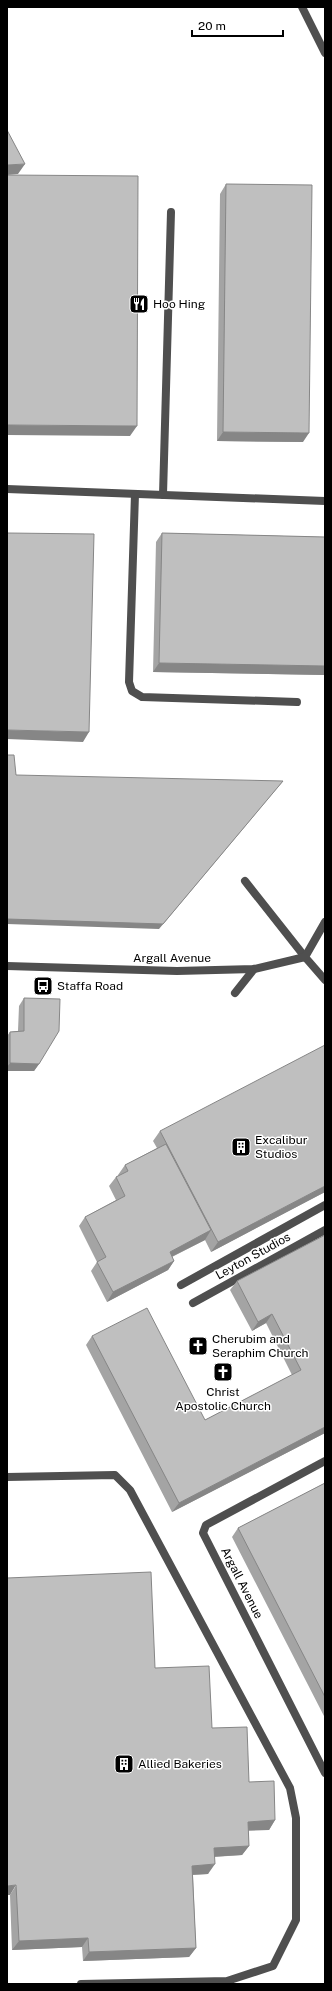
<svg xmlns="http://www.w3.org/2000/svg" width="332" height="1991" viewBox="0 0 332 1991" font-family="'Public Sans',sans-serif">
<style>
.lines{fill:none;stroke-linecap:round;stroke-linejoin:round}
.lane{stroke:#4f4f4f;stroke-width:8}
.street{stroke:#4f4f4f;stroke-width:8}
.wall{fill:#a4a4a4}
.shaded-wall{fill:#868686}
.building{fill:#bfbfbf;stroke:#868686}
.labels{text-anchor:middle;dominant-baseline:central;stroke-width:3;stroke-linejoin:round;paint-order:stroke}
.poi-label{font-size:12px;fill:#000;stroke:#fff;text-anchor:start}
.street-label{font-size:12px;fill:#000;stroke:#fff}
</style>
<rect width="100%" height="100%" fill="#fff"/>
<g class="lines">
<path class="lane" d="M135,494l-6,188 3,9 10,6 155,5
M163,495l8,-283
M245,881l60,76
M235,993l19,-24
M181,1285l144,-80
M193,1303l132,-73
M325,1461l-119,64 -3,8 122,240
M7,1477l108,-2 15,15 160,298 6,30v102l-23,46 -46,15 -146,3"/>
<path class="street" d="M302,7l23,46
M7,489l318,12
M305,957l20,-35
M305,957l20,23
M7,966l170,5 77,-2 51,-12"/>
</g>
<path class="wall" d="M226,184l77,258 -86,-1 3,-247z
M162,533l163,4v138l-172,-3 3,-130z
M24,998l15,66 -5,7h-27v-35l3,-4 8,-1 1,-25z
M160,1131l165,61 -114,60 -6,-12 -33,17 2,4 -6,9 -61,32 -16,-31 6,-9 -18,-36 6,-9 31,-17 -7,-14 7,-9 3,-2h-1l7,-10 32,-17 -4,-7z
M325,1235v198l-153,79 -86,-167 6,-9 113,84 87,-45 -26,-52 -14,8 -22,-41 7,-9z
M325,1483v235l-93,-181 6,-9z
M155,1668l57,60 63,92 -6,10h-21l1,16 -7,9 -28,2 -6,17 -15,1 3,73 -7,9 -106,4 -1,-14 -70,3 -2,-55z"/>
<path class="shaded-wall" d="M25,164l-7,10 -11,1v-10z
M7,425l130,1 -7,10 -123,-1z
M223,432l86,1 -6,9 -86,-1z
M159,663l166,3v9l-172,-3z
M7,730l82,2 -6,10 -76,-3z
M283,781l-124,148 -152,-5v-5z
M10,1063l29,1 -5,7h-27v-4z
M325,1186v6l-114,60 7,-10z
M211,1230l-6,10 -42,21 7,-9z
M174,1261l-6,9 -61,32 6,-10z
M272,1314l-6,9 -14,8 6,-9z
M325,1427v6l-153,79 7,-9z
M275,1820l-6,10 -28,1 7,-9z
M249,1846l-7,9 -34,2 6,-9z
M215,1864l-7,10 -22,1 6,-9z
M16,1885l-6,10h-3v-9z
M88,1938l-6,9 -70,3 7,-9z
M196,1948l-7,9 -106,4 6,-9z"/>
<path class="building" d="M7,130l18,34 -18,1z
M7,175l131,1 -1,250 -130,-1z
M226,184l86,1 -3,248 -86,-1z
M7,533l87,1 -5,198 -82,-2z
M162,533l163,4v129l-166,-3z
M7,755h7l2,20 267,6 -120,143 -156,-5z
M24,998l36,1 -1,32 -20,33 -29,-1v-31l14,-1z
M325,1045v141l-107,56 -58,-111z
M166,1144l45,86 -41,22 4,9 -61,31 -16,-30 9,-5 -21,-40 40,-21 -9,-19 12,-6 -3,-6z
M325,1235v192l-146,76 -87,-167 55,-28 58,112 96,-50 -29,-56 -14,8 -21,-41z
M325,1483v214l-87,-169z
M151,1572l4,96 54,-2 3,62 35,-1 2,55 25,-1 1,39 -27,2 1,24 -35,2 1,16 -23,2 4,82 -107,4 -1,-14 -69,3 -3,-56 -9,1v-308z"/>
<defs>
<symbol id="restaurant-square" viewBox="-11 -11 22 22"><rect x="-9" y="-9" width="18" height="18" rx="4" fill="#000" stroke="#fff"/><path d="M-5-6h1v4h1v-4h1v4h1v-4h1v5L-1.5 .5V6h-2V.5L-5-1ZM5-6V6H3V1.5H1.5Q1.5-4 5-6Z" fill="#fff"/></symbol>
<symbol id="bus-square" viewBox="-11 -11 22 22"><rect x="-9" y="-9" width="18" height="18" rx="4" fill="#000" stroke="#fff"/><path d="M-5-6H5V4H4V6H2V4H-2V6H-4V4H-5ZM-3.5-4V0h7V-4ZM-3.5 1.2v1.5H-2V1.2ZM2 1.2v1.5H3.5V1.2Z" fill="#fff"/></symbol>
<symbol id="building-square" viewBox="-11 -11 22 22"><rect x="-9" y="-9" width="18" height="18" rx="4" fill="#000" stroke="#fff"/><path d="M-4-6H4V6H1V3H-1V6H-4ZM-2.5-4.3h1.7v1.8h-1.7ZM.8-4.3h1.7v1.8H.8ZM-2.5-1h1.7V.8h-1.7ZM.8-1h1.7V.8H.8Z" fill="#fff"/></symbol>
<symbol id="church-square" viewBox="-11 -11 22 22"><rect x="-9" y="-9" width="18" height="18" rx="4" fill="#000" stroke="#fff"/><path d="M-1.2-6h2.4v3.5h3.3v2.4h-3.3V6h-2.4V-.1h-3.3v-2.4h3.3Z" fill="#fff"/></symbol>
</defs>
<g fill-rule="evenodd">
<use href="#restaurant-square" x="128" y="293" width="22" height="22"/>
<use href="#bus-square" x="32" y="975" width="22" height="22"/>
<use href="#building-square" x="230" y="1136" width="22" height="22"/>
<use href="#church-square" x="187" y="1335" width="22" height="22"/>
<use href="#church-square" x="212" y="1361" width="22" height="22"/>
<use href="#building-square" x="113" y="1753" width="22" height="22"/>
</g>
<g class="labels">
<g class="poi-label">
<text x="153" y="304">Hoo Hing</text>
<text x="57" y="986">Staffa Road</text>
<text x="255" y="1140">Excalibur<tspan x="255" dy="14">Studios</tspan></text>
<text x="212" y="1339">Cherubim and<tspan x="212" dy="14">Seraphim Church</tspan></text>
<text x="223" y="1392" text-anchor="middle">Christ<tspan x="223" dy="14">Apostolic Church</tspan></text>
<text x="138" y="1764">Allied Bakeries</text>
</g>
<g class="street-label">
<text x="172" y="958">Argall Avenue</text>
<text transform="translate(253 1256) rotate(-29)">Leyton Studios</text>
<text transform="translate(242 1583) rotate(63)">Argall Avenue</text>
</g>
</g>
<rect width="332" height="1991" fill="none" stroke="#000000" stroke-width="16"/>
<path d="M192 30v6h91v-6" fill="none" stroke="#000000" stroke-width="2"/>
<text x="198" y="30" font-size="12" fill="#000000" stroke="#ffffff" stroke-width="3" paint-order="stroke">20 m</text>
</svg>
